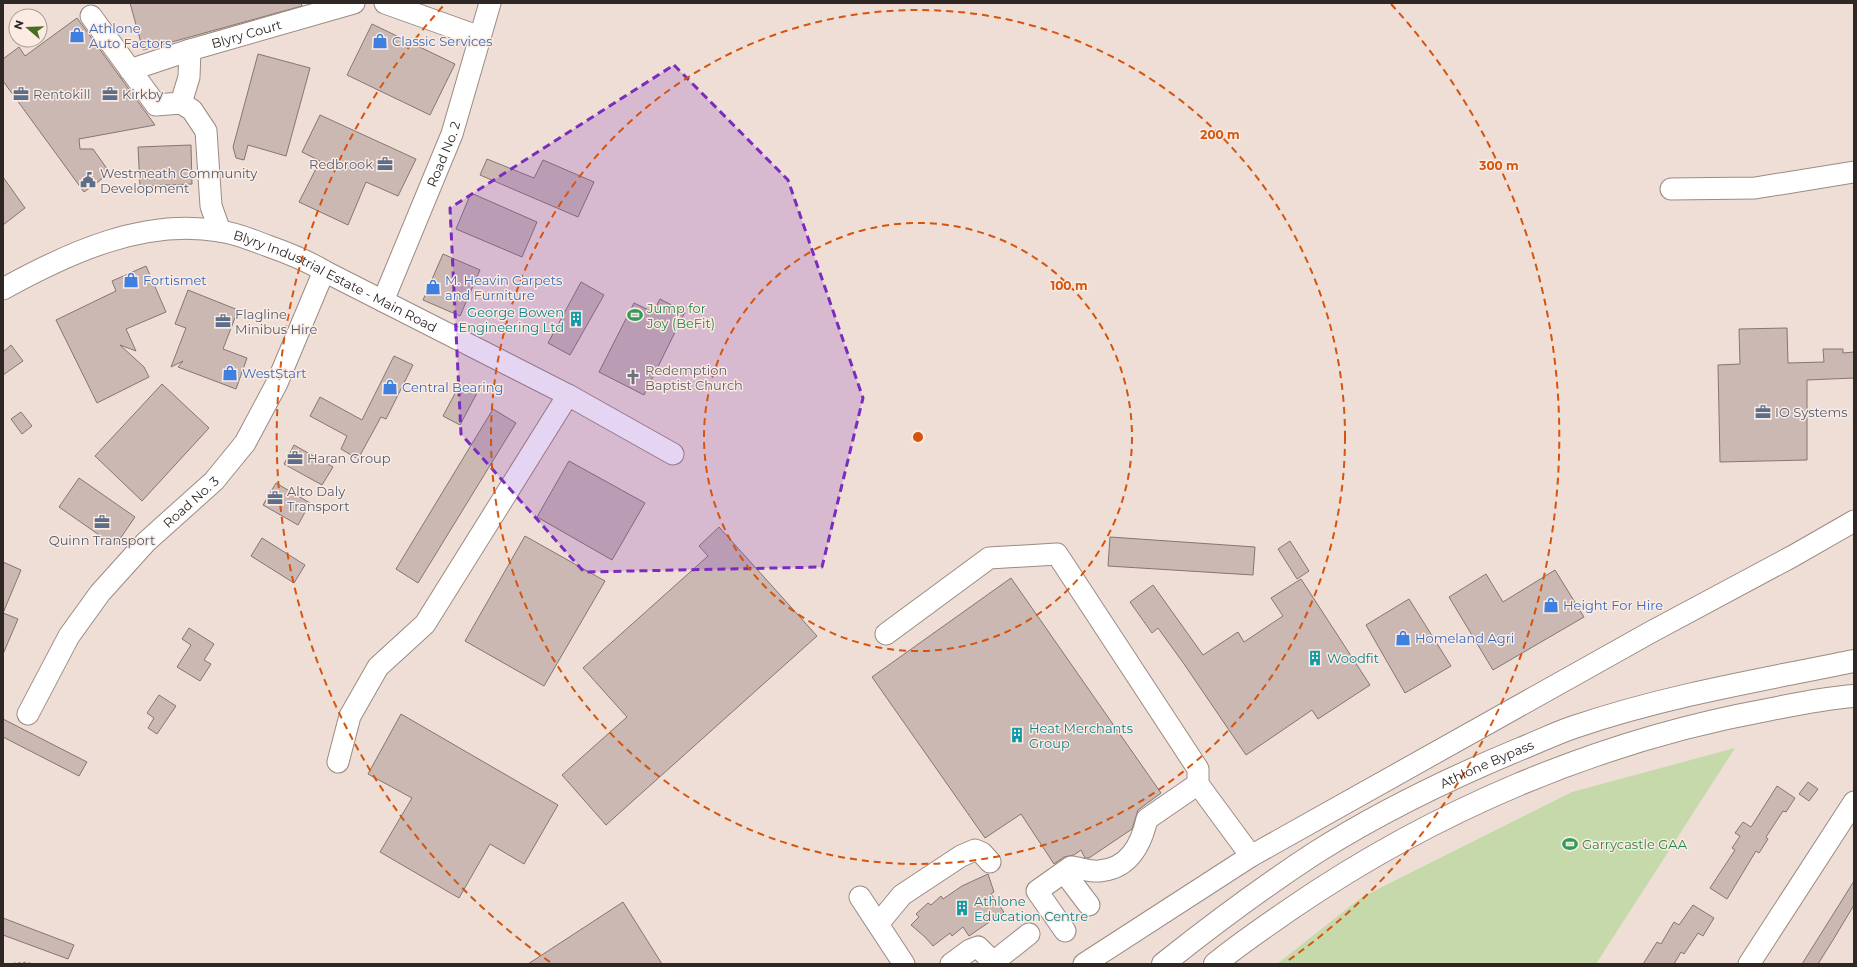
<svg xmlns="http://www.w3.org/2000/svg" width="1857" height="967" viewBox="0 0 1857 967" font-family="Montserrat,sans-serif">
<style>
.green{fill:#c6d9aa}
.building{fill:#cbb8b3;stroke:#867570}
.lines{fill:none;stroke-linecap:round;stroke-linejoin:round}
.minor-casing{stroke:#9b8b83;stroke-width:23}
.highway-casing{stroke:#9b8b83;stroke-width:24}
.path{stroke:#9a8e87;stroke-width:2.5;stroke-dasharray:3 2;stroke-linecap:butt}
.minor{stroke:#fff;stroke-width:21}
.highway{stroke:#fff;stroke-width:22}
.marked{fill:#7b2cbf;fill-opacity:0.2;stroke:#7b2cbf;stroke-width:3;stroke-dasharray:8 5;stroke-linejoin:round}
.ring{fill:none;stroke:#d5540e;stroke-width:2;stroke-dasharray:7 5}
.labels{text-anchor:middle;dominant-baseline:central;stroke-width:3;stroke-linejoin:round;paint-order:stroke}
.shop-label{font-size:13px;fill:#366cbe;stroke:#fcebe2;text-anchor:start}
.street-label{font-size:13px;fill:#2e2724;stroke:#fcebe2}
.service-label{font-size:13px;fill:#4e5e75;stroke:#fcebe2;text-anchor:start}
.leisure-label{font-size:13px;fill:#27864d;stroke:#fcebe2;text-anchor:start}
.culture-label{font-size:13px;fill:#0d838f;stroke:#fcebe2;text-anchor:start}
.worship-label{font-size:13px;fill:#5b616d;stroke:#fcebe2;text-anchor:start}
.centre{fill:#d5540e;stroke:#fcebe2;stroke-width:2}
.ring-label{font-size:12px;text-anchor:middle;font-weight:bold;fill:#d5540e;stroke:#fcebe2;stroke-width:3;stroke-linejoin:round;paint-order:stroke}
</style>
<rect width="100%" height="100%" fill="#eeded5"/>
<path class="green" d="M1735,748l-139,216h-319l85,-67 210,-105z"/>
<path class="building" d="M130,3h171l1,3 -159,44z
M77,18l78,107 -76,14 1,10h13l17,24 -26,19 -81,-111v-22l16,-12 6,9z
M372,24l83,40 -25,51 -83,-40z
M258,54l52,14 -24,88 -38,-11 -4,15 -8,-2 -3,-11z
M320,115l96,44 -18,37 -32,-14 -18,43 -49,-23 21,-41 -18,-9z
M191,145l1,39 -52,2 -2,-39z
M487,159l47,19 9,-18 51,22 -16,35 -98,-42z
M3,177l22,31 -22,17z
M471,193l66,29 -15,35 -66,-28z
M443,254l37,16 -20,46 -37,-16z
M146,266l20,46 -40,17 10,22 -16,-6 24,22 5,10 -52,26 -41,-83 60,-29 -4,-10z
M581,282l23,13 -34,60 -22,-12z
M188,290l50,20 -15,39 24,9 -11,31 -58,-22 5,-6 -12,6 15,-39 -11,-4z
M660,299l25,13 -41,83 -45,-23 35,-69 19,9z
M1787,328l1,35 36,-1 -1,-13h20v4l11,-1v26l-47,2v80l-87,2 -2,-97 22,-1 -1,-35z
M11,345l12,16 -20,14v-23z
M394,356l19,9 -27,54 -5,-2 -23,42 -17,-10 6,-13 -37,-20 10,-19 42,23z
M162,384l47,44 -67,73 -47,-45z
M460,384l17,9 -17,32 -17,-9z
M493,409l23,14 -98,160 -22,-14z
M21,412l11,14 -10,8 -11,-15z
M294,445l39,22 -11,18 -38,-21z
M569,461l76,42 -33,57 -75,-43z
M79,478l56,39 -20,29 -56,-39z
M276,483l34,20 -12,22 -35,-20z
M719,527l98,109 -211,189 -44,-50 65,-58 -44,-49 125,-112 -9,-10z
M525,536l80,45 -61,105 -79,-45z
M1110,537l145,10 -2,28 -145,-9z
M262,538l43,27 -11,18 -43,-27z
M1290,541l19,30 -12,8 -19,-30z
M3,562l18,8 -18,43 15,6 -15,35z
M1555,570l29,47 -91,53 -44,-73 37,-23 17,28z
M1011,578l150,215 -23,17 -6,19 -43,29h-4l-4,-8 -7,5 -10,2 -10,7 -33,-50 -36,24 -113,-161z
M1301,579l69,106 -52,34 -6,-9 -66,45 -62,-91 -26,-36 -6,5 -22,-31 23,-17 50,70 35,-23 6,10 39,-26 -12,-18z
M1409,599l42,67 -46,27 -39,-68z
M189,628l25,16 -10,16 7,4 -11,17 -23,-14 14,-22 -9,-6z
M159,695l17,11 -19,28 -9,-6 6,-10 -7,-5z
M401,714l157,91 -34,59 -34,-20 -31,54 -79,-46 32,-54 -44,-24z
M3,719l84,43 -8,14 -76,-39z
M1808,782l10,7 -9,12 -10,-7z
M1777,786l18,12 -9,14 -3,-1 -17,26 2,2 -9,14 -3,-2 -29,48 -17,-11 25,-38 -3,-2 8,-12 -5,-3 8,-11 8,5z
M988,874l6,18 -3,2 13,18 -35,24 -6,-9 -11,9 -2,-3 -17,13 -8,-9 -14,-12 8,-8 -3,-3 12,-11 3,2 10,-9 2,3 19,-13z
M1854,881v24l-21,35 -15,24h-16z
M623,902l39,62h-134z
M1693,905l21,13 -11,18 -5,-3 -14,21 -3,-2 -7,12h-31l14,-22 4,2 13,-22 5,3z
M3,918l71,27 -6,14 -65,-24z"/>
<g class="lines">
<defs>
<g id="minor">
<path d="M385,3l95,34"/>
<path d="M91,16l65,89 25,-2 11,7 14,21 5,75 9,25"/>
<path id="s1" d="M130,70l60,-20 164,-47"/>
<path d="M181,103l8,-26 1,-27"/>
<path d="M1671,189l84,-1 99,-16"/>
<path id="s2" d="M3,289c65,-36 141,-71 216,-58 17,2 33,9 49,15 20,7 38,14 56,25l244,124 105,59"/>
<path id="s3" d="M383,301l69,-167 38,-131"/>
<path d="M886,634l103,-76 68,-4 141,215v15l53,72"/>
<path id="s4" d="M28,714l41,-78 31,-43 46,-51 68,-61 31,-38 32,-60 47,-112"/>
<path d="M338,762l12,-46 28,-49 47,-43 143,-229"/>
<path d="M1064,872l25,33"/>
<path d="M860,897l44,67"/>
<path d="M878,924l24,-29 59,-39 14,-6 7,3 8,9"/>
<path d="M1065,931l-28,-40 34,-24c9,1 19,5 28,4 30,-2 42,-26 48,-52l51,-35"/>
<path d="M951,964l19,-14 8,-3 15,15"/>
<path d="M991,964l38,-30"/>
<path d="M1084,964l167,-108 400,-224 142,-76 61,-35"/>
<path d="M1749,964l105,-162"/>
</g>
<g id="highway">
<path id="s5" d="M1163,964c49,-39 100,-77 152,-111 65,-41 135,-75 205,-104 18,-7 36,-16 54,-22 91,-31 186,-47 280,-66"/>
<path d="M1215,964c24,-20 51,-38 77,-56 142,-97 305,-167 475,-198 29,-6 58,-12 87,-14"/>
</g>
</defs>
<use href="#minor" class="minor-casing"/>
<use href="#highway" class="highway-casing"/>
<path class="path" d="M13,964l12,-1 6,1"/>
<use href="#minor" class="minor"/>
<use href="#highway" class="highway"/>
</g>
<path class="marked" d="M674,65l114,115 75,218 -41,169 -238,5 -123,-138 -11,-226z"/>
<g class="ring">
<circle cx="918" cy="437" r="214"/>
<circle cx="918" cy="437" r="427"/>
<path d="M550 962A641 641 0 0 1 445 4M1391 4A641 641 0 0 1 1286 962"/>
</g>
<defs>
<symbol id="shop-bare" viewBox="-9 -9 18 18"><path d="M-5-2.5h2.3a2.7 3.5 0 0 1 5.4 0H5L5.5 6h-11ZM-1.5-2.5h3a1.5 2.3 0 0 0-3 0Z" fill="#3f7fe0" stroke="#fcebe2" stroke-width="2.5" paint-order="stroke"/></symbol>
<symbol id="office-bare" viewBox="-9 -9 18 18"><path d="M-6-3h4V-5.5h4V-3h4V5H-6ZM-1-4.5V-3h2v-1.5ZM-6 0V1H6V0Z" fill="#5c6f8a" stroke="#fcebe2" stroke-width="2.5" paint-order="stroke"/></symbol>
<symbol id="civic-bare" viewBox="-9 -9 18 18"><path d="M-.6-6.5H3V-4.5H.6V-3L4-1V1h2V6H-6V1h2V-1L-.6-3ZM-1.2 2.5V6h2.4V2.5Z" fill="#5c6f8a" stroke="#fcebe2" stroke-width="2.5" paint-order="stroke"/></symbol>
<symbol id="stadium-bare" viewBox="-9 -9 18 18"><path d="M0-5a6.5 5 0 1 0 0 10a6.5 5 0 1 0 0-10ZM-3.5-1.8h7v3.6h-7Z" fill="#2e9e5b" stroke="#fcebe2" stroke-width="2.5" paint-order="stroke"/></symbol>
<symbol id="building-bare" viewBox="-9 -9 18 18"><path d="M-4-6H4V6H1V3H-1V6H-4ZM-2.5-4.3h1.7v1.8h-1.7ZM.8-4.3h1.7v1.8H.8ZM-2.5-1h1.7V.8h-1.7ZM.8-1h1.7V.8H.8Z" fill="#0f9aa8" stroke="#fcebe2" stroke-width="2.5" paint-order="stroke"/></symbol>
<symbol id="church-bare" viewBox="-9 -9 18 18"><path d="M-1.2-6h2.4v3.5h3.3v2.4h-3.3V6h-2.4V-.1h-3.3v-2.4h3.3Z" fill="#6b7280" stroke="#fcebe2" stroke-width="2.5" paint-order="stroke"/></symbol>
</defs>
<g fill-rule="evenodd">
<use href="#shop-bare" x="66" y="24" width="22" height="22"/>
<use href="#shop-bare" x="369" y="30" width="22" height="22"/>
<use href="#office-bare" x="10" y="83" width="22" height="22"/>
<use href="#office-bare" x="99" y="83" width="22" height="22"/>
<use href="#office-bare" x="374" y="153" width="22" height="22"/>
<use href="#civic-bare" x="77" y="169" width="22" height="22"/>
<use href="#shop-bare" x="120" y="269" width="22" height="22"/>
<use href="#shop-bare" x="422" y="276" width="22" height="22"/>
<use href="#stadium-bare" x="624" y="304" width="22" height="22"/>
<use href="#building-bare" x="565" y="308" width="22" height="22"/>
<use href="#office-bare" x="212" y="310" width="22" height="22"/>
<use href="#shop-bare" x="219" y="362" width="22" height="22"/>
<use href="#church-bare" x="622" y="366" width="22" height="22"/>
<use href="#shop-bare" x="379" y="376" width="22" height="22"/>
<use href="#office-bare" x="1752" y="401" width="22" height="22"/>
<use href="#office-bare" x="284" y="447" width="22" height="22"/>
<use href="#office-bare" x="264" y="487" width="22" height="22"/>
<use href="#office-bare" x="91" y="511" width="22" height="22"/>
<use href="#shop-bare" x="1540" y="594" width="22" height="22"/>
<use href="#shop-bare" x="1392" y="627" width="22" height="22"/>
<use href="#building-bare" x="1304" y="647" width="22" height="22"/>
<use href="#building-bare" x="1006" y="724" width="22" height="22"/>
<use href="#stadium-bare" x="1559" y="833" width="22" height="22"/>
<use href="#building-bare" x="951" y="897" width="22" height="22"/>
</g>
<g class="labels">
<g class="shop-label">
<text x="89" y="28">Athlone<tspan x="89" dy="15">Auto Factors</tspan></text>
<text x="392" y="41">Classic Services</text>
<text x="143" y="280">Fortismet</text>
<text x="445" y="280">M. Heavin Carpets<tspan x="445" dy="15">and Furniture</tspan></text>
<text x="242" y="373">WestStart</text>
<text x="402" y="387">Central Bearing</text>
<text x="1563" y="605">Height For Hire</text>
<text x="1415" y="638">Homeland Agri</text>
</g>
<g class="street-label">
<text stroke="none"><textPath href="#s1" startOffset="122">Blyry Court</textPath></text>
<text stroke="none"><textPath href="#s3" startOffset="159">Road No. 2</textPath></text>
<text stroke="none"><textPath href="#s2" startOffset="355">Blyry Industrial Estate - Main Road</textPath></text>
<text stroke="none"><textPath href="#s4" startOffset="270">Road No. 3</textPath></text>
<text stroke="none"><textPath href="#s5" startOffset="382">Athlone Bypass</textPath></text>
</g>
<g class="service-label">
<text x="33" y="94">Rentokill</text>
<text x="122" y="94">Kirkby</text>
<text x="373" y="164" text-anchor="end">Redbrook</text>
<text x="100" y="173">Westmeath Community<tspan x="100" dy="15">Development</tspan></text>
<text x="235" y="314">Flagline<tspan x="235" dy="15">Minibus Hire</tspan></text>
<text x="1775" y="412">IO Systems</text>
<text x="307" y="458">Haran Group</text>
<text x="287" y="491">Alto Daly<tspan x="287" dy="15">Transport</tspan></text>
<text x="102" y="540" text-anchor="middle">Quinn Transport</text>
</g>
<g class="leisure-label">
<text x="647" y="308">Jump for<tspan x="647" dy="15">Joy (BeFit)</tspan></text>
<text x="1582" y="844">Garrycastle GAA</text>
</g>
<g class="culture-label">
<text x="564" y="312" text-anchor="end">George Bowen<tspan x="564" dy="15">Engineering Ltd</tspan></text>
<text x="1327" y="658">Woodfit</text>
<text x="1029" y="728">Heat Merchants<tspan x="1029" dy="15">Group</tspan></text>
<text x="974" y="901">Athlone<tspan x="974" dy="15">Education Centre</tspan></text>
</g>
<g class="worship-label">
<text x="645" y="370">Redemption<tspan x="645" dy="15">Baptist Church</tspan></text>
</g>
</g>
<circle cx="918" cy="437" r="6" class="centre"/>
<g class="ring-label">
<text x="1220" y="139">200 m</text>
<text x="1499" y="170">300 m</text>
<text x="1069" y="290">100 m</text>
</g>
<rect width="1857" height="967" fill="none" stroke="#2e2724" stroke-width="8"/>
<g transform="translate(28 28) rotate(289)"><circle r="19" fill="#fcebe2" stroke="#aa9d96"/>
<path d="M0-3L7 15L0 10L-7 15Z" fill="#4c6c22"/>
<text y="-6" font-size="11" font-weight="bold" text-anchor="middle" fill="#2e2724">N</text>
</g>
</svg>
